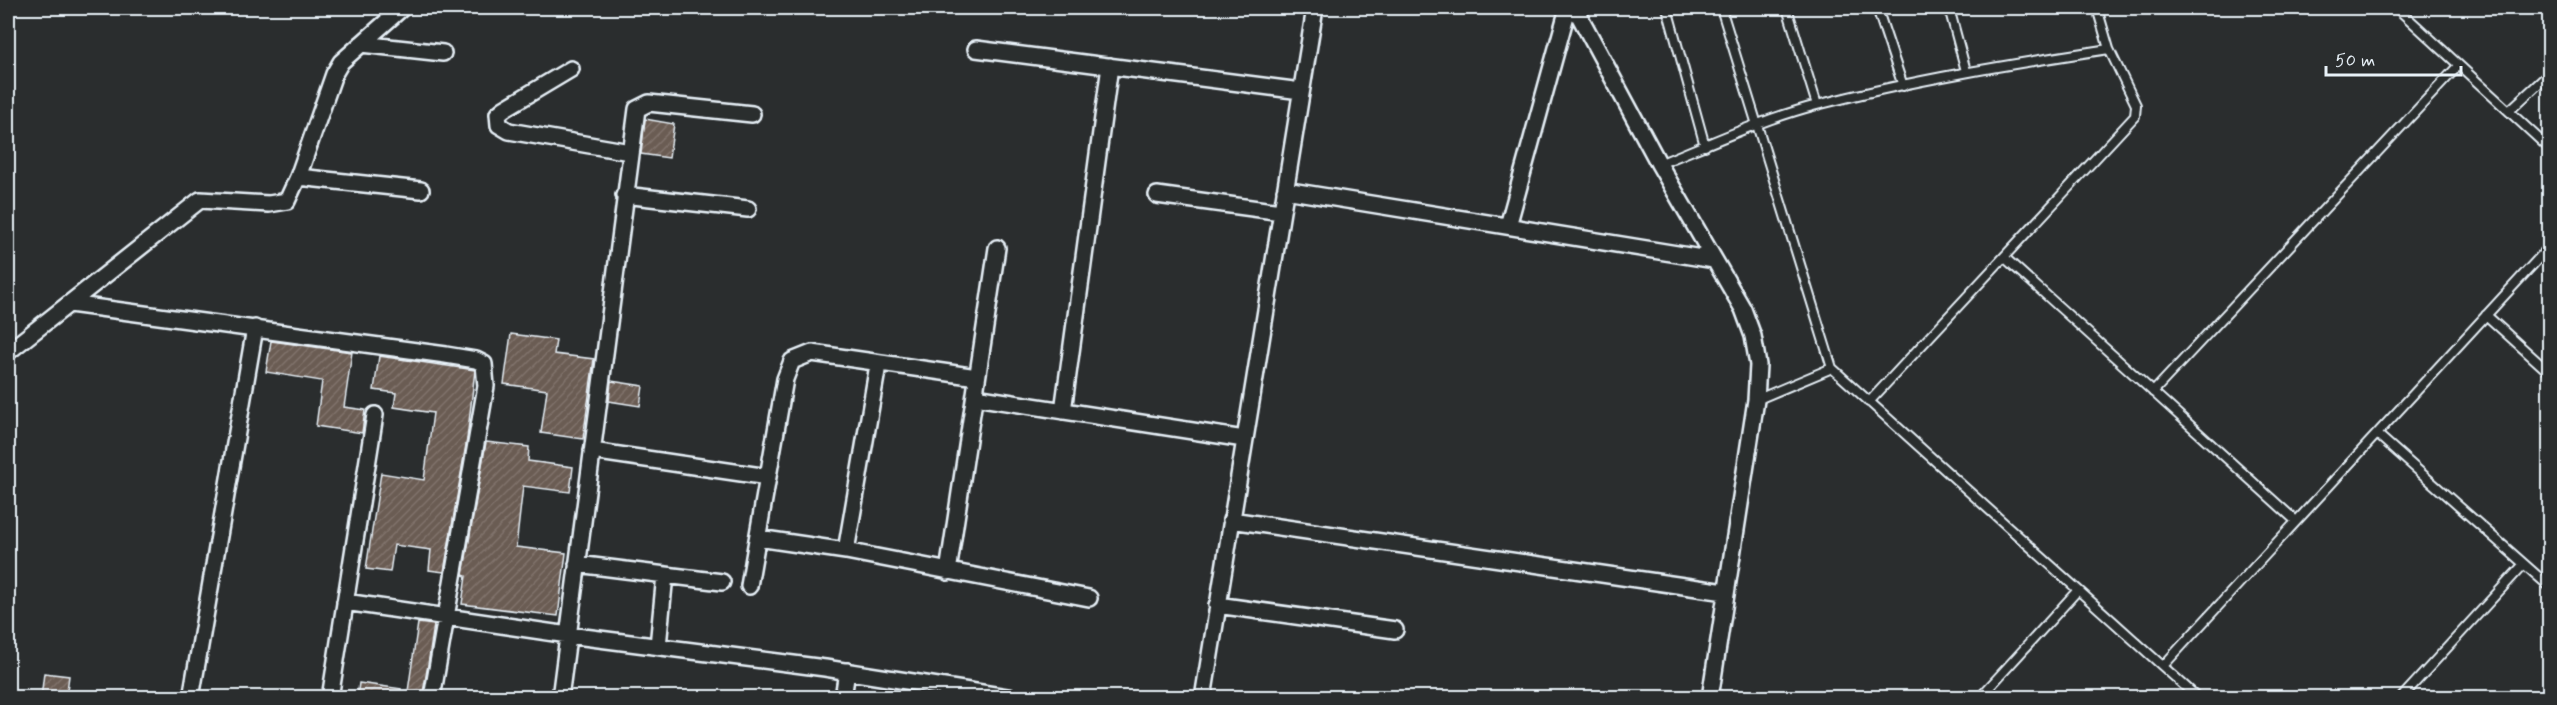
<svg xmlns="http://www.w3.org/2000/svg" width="2557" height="705" viewBox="0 0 2557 705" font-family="Mynerve,sans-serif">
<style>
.building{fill:url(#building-hatch);stroke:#e8f1f8;stroke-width:1.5}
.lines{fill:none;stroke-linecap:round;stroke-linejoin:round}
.service-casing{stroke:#e8f1f8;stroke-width:12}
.minor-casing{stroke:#e8f1f8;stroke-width:20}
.service{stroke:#2a2d2e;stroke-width:8}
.minor{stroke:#2a2d2e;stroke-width:15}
</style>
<defs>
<pattern id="building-hatch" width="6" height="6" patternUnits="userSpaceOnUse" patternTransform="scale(1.5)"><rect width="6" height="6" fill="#6b5b52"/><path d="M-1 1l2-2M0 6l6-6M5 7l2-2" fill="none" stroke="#80736c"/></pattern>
</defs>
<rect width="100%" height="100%" fill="#2a2d2e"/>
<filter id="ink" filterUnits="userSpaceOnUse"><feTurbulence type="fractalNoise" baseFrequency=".0167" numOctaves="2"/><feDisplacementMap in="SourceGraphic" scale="12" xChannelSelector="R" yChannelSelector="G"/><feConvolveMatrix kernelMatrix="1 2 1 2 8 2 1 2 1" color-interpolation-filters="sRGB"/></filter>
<g filter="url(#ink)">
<path class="building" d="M645,119l29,5 -5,34 -28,-4z
M511,334l45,6 -2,14 40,5 -11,80 -42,-6 6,-43 -43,-6z
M271,341l81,11 -8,55 21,3 -3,23 -46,-7 6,-45 -56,-9z
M379,356l96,14 -8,69 -23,133 -15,-2 2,-20 -37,-5 -4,27 -24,-3 15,-96 43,7 9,-67 -39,-6 2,-14 -22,-3z
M611,381l32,5 -3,20 -31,-5z
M486,442l43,5 -1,14 45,6 -3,25 -47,-6 -7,61 50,6 -8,63 -96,-12 4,-28 -3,-1z
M418,623l16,2 -6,40 -6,33h-15z
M44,673l25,3 -3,22h-25z
M359,683l42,6 -1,9h-43z"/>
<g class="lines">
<defs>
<path id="service" d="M1667,8l38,138
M1721,8l111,360 366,330
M1787,8l30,97
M1877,8l26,78
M1949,8l17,63
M2397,8l153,141
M2509,111l41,-38
M1659,164c52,-21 104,-45 158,-59 96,-25 194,-41 292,-56
M2004,257l292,264
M2486,315l64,58
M2153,392l305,-326
M1756,400l76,-32
M1869,402l266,-286 1,-11 -27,-56 -12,-41
M2377,434l173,153
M2163,666l387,-420
M1984,693l94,-103
M2401,698l123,-134"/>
<path id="minor" d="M1575,8l84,156 84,145 10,27 5,29 -2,35 -46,298
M361,44l82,9
M976,49l325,42
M571,69l-67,40 -6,5 1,11 10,6 121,21
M298,177l123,13
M1285,190l429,70
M624,195l124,14
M1157,195l124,17
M1508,226l60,-218
M70,304l376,51 30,5 8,4 2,22 -54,312
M8,352l192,-152 69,4 18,-3 11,-24 36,-103 7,-12 61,-54
M975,397l269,42
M1063,411l47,-345
M592,451l176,26
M1231,520l494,72
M758,538l88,13 243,47
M846,551l32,-186
M577,564l145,18
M948,572l49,-324
M749,586l36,-207 7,-18 20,-8 165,24
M345,602l223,33 257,33 188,30
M1217,605l178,25
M658,646l7,-71
M191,698l64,-370
M330,698l45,-283
M560,698l77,-589 12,-6 103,11
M843,698l4,-27
M1203,698l112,-690"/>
</defs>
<use href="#service" class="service-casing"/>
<use href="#minor" class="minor-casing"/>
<use href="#service" class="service"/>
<use href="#minor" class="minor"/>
</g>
</g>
<rect width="2557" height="705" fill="none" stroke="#2a2d2e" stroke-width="30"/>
<rect x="15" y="15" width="2527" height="675" fill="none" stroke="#e8f1f8" stroke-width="2" filter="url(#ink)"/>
<path d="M2326 66v9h135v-9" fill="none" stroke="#e8f1f8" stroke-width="3"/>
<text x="2335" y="66" font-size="18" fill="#e8f1f8" stroke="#2a2d2e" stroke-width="4.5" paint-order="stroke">50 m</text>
</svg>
